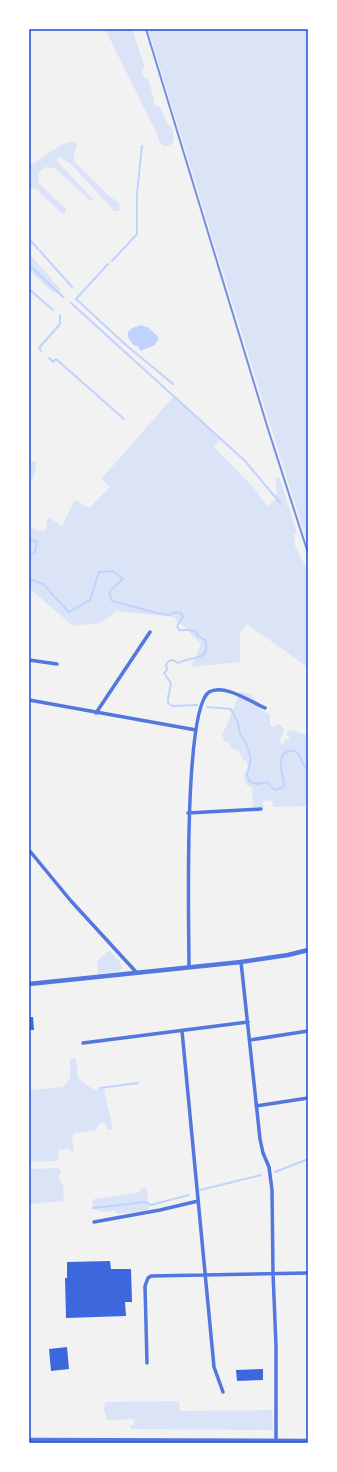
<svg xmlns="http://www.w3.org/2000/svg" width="337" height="1472" viewBox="0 0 337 1472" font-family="Manrope,sans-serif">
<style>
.green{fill:#dbe4f7}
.water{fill:#bfd3fe}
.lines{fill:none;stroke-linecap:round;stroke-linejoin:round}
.stream{stroke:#bfd3fe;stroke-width:2}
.building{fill:#3d67dc}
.minor{stroke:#5277de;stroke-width:3.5}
.tertiary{stroke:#5277de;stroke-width:4.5}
.rail{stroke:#7290e2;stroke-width:2}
.neatline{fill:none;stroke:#1d4ed8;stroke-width:1.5}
</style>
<rect width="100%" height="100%" fill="#f2f2f2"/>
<path class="green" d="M105,29h27l13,39 -2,1c-1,5 0,8 5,10l6,20v5l6,3 7,16 5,5 2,11 -2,5 -4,2h-5l-3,-3 -3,-9z
M148,29h160v516l-37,-117z
M74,141l3,4 -3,8v8l34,34 11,8 1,8h-6l-43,-47 -12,-7 -2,4 36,38 -3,2 -35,-33 -10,-1 -7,6 1,10 27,26 -1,5 -4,-1 -25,-24 -7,-1v-22l35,-23z
M29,254l15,16 17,20 -2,4 -9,-4 -21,-20z
M175,395l46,44 -7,8 39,40 14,19 9,-7 -1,-4 2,-2 -2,-14 4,-2 18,56 -3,1 1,12 13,25v95h-2l-59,-42 -7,10v28l-49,5 10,-23 -27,-27 -57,-6 -17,12 -27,3 -44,-38v-58l4,-2 6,3 7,-1 2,-13 14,9 13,-26 14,8 21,-21 -9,-8z
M29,457l2,5 2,-1h4l-3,16 -2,2 -3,-2z
M240,691l12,4 9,15 9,4v11l4,2 3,-3 5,2c3,5 2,8 -2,12l1,6h2l2,-4 4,-1v-2l-2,-2v-3l3,-2 18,5v71l-35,1 -1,-6 -3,-1 -7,2 2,4 -2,2 -9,-1 -1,-20 -6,-2 -2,-12 4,-3 -1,-9 -4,-1 -4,-9 -8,-3 -3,-6 -4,-1 -2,-7 4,-7z
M109,950l11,12 3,6 -4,3 -21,3 -1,-13z
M76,1058l2,20 16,12 10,-1 9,40 -6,1 -2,-8 -5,1 -4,7 -21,3 -3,3 2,15h-3l-2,-2 -11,1 1,8 -3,3 -27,1v-72l34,-3 7,-9v-19z
M59,1168l2,6h-2v5h2v5h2l1,17 -35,3v-35z
M142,1188l5,1 2,20 -5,2 -27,3 -3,-4 -8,2 -11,-2 -3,-7 2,-4 45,-7z
M179,1401l1,10 92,-1 1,20 -142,-1v-4h3v-6l-27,1 -3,-11 1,-7z"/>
<path class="water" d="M141,325l8,3 10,10 -4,7 -15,6 -1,-4 -6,-2c-1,-3 -4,-5 -5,-9 -2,-7 8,-9 13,-11z"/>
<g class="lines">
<path class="stream" d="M29,239l9,10
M40,251l32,36
M112,261l25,-27v-41l5,-47
M108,264l-32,35 50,46 47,39
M29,265l34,32
M29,289l24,21
M71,303l174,158 36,43
M41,351l-2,-3 21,-24v-9
M49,358l4,4 3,-3 68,60
M29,540l8,1 -2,11 -6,5
M29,579l14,5 26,28 21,-12 9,-28 14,-1 10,8 -14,13 3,9 45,12 12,2 7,-3 5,1 2,4c-3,5 -8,8 -4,13 6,1 11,-2 17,2l2,4 7,4c6,23 -14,15 -27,23l-5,-3 -4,1 -3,4 1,5 -3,3 7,10 -3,15v5l5,3 24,-1
M207,707l24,2 7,14 2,11 5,7 5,14 1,4 -4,16 3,7 7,2 10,-2 4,5 5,3 7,-3 1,-3c-1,-8 -8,-28 3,-32 3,-2 6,-2 9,0 5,4 7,14 12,19
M100,1088l38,-5
M275,1172l33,-13
M200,1190l61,-15
M93,1208l52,-6 6,3 38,-10"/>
</g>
<path class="building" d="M29,1017h4l1,13h-5z
M110,1261l1,8h20l1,33h-7l1,14 -60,2 -1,-40h2v-16z
M67,1347l2,22 -18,2 -2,-22z
M263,1369v11l-26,1 -1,-11z"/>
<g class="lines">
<path class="minor" d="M29,660l28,4
M29,700l167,30
M96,713l54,-81
M188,813l73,-4
M29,850l42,51 66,72
M241,962l19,177 3,14 6,14 3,23 1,83 3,73v95
M189,967c0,-39 -6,-257 20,-275 15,-9 42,10 56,16
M182,1031l32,336 9,25
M250,1040l58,-9
M83,1043l165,-21
M256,1106l52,-8
M94,1222l66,-12 38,-9
M147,1363l-2,-77 3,-8 3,-2 157,-3"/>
<path class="tertiary" d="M29,984l212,-22 47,-7 20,-5
M29,1440l279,1"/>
<path class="rail" d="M146,29l122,400 40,124"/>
</g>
<rect width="337" height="1472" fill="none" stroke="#ffffff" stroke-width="60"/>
<rect x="30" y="30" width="277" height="1412" class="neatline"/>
</svg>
